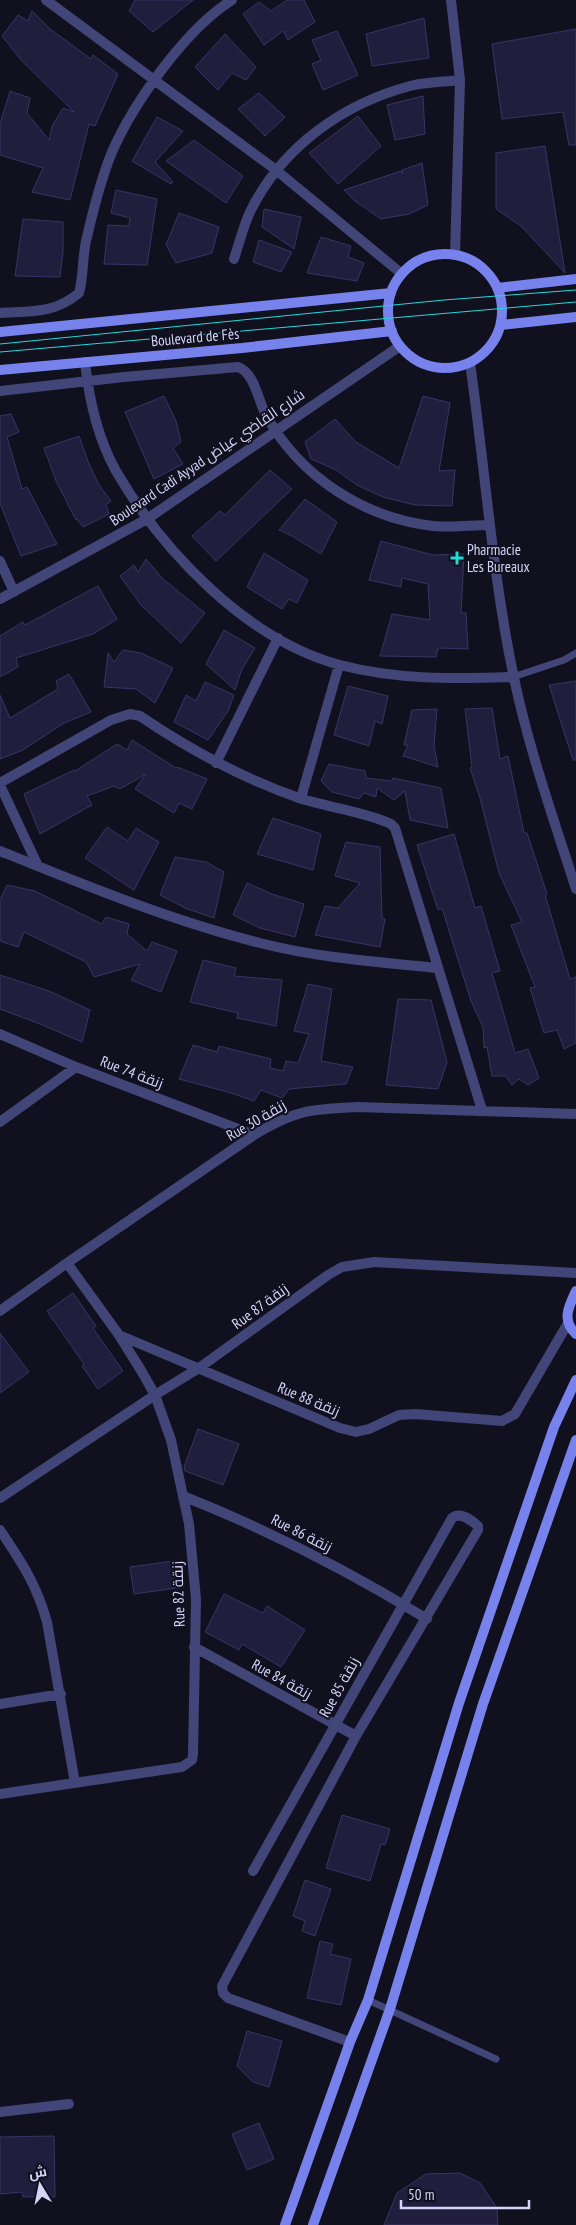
<svg xmlns="http://www.w3.org/2000/svg" width="576" height="2225" viewBox="0 0 576 2225" font-family="'PT Sans Narrow',Cairo,sans-serif">
<style>
.building{fill:#211e3d;stroke:#383466}
.lines{fill:none;stroke-linecap:round;stroke-linejoin:round}
.lane{stroke:#414578;stroke-width:7}
.street{stroke:#414578;stroke-width:10}
.secondary{stroke:#7882ec;stroke-width:10}
.tram{stroke:#1fdad8;stroke-width:1}
.poi-dot{fill:#1fdad8;stroke:#11101f;stroke-width:2}
.labels{text-anchor:middle;dominant-baseline:central;stroke-width:4;stroke-linejoin:round;paint-order:stroke}
.street-label{font-size:15px;fill:#d4d4f9;stroke:#11101f}
.poi-label{font-size:15px;fill:#d4d4f9;stroke:#11101f;text-anchor:start}
</style>
<rect width="100%" height="100%" fill="#11101f"/>
<path class="building" d="M135,0h58l-40,32 -24,-21z
M287,0h17l11,22 -27,18 -5,-9 -19,14 -21,-31 16,-12 12,9z
M32,11l18,18 41,30 2,-4 25,19 -23,52 -6,-2 -19,76 -38,-8 11,-24 -43,-13v-31l10,-33 20,7 -3,15 22,27 3,-14 11,-18 11,4 -52,-51 -20,-25 16,-21 10,6z
M424,18l5,40 -57,8 -6,-32z
M576,29v116h-7l-6,-33 -61,7 -10,-75z
M337,31l21,44 -35,15 -11,-26 9,-4 -9,-20z
M225,34l31,33 -10,13 -14,-7 -14,17 -23,-23z
M259,93l26,24 -20,19 -27,-27z
M423,96l2,38 -30,6 -8,-35z
M358,116l23,30 -43,38 -29,-31z
M157,117l26,14 -28,31 18,20 -2,2 -39,-23z
M194,140l49,36 -17,27 -60,-42z
M545,146l20,127 -44,-47 -25,-17v-56z
M422,163l6,42 -19,9 -28,5 -26,-18 -11,-11 57,-19 2,3 -1,-4z
M116,190l41,9 -10,66 -43,-1 4,-39 21,1 1,-8 -19,-5z
M264,209l37,8 -7,32 -32,-22z
M179,213l40,14 -7,26 -36,10 -10,-18z
M23,219l40,3v30l-3,25 -45,-1z
M321,237l30,9 -3,11 16,6 -7,18 -50,-8z
M259,240l33,12 -11,20 -28,-10z
M164,396l12,25 5,21 -8,6 10,16 -29,15 -29,-67z
M423,396l27,7 -11,68 16,-1 -3,36 -37,-1 -32,-8 -26,-12 -21,-15 -25,-11 -6,-17 30,-23 21,23 43,26z
M11,414l8,18 -12,5 15,52 5,-2 30,57 -36,12 -21,-53v-87z
M79,436l10,28 10,21 12,16 -5,4 3,9 -26,13 -6,-8 -1,1 -20,-39 -12,-33z
M270,470l22,19 -76,72 -24,-25 28,-25 5,4z
M305,499l32,23 -16,32 -29,-18 -13,-6z
M381,541l52,14 31,-1 -3,59h5l2,36 -30,-1 -2,9 -56,-1 12,-42 38,6 -2,-36 -26,-6 -1,9 -32,-7z
M264,553l44,27 -11,23 -8,-4 -7,10 -35,-22z
M146,559l17,20 42,34 -24,30 -40,-38 -21,-29 14,-11 4,7z
M98,586l19,33 -24,15 -77,24 2,9 -18,10v-41l23,-14 2,3z
M224,630l31,18 -13,21 -7,21 -29,-26z
M123,650l18,3 32,15 -18,35 -19,-14 -32,-2 4,-34 6,9z
M69,674l22,38 -27,11 -41,27 -23,9v-64l10,23 48,-29 -2,-8z
M576,681v79h-3l-24,-75z
M205,682l29,13 -6,16 -20,29 -34,-18 12,-27 10,6z
M348,686l40,10 -6,28 -7,-3 -6,25 -35,-11z
M492,708l8,51 8,-3 16,77h3l20,61 -2,1 25,84 6,-2v66l-12,6 -7,-19 -13,3 -14,-45 5,-1 -24,-62 11,-3 -23,-49 -19,-75 -10,-30 2,-1 -7,-58z
M437,709l-3,37 4,21 -35,-11 5,-11h-4l8,-35z
M132,740l44,28 1,-1 30,12 -15,30 -13,-6 -5,10 -39,-24 11,-15 -26,15 -6,-3 -27,10 5,9 -52,29 -16,-40 50,-24 1,1 42,-27 10,6z
M329,764l36,7 1,7 26,3 1,-3 48,10 7,40 -38,-8 -5,-29 -11,9 -17,-12 -1,9 -12,-4 -5,6 -27,-7 -11,-11z
M273,818l48,16 -8,36 -56,-16z
M107,827l21,14 8,-13 23,14 -25,48 -49,-32z
M454,834l21,74 6,-2 19,65 -8,2 23,80 13,-4 11,29 -11,7 -9,-6 -7,6 -6,-9h-14l-5,-29 -3,1 -1,-21 -12,-26 -29,-93 -4,2 -21,-65z
M346,842l34,5 2,71 3,1 -5,28 -65,-12 10,-29 13,2 22,-25 -25,-7z
M175,857l31,5 18,10 -10,46 -29,-10 -25,-13z
M247,883l25,11 32,10 -9,33 -35,-9 -27,-13z
M7,885l28,6 67,33 4,-7 23,7 -2,10 20,17 5,-9 25,9 -16,41 -30,-12 9,-16 -46,13 -8,-15 -62,-30 -6,15 -18,-6v-41z
M203,960l33,8 -2,8 48,4 -6,46 -39,-8 1,-5 -48,-11z
M0,975l49,16 41,19 -8,32 -42,-18 -40,-15z
M308,984l24,5 -11,72 32,6 -7,17 -57,5 -7,9 -21,-8 -7,11 -23,-8 -52,-14 14,-34 24,7 2,-6 52,13 -1,9 13,3 3,-10 12,2 11,-29 -15,-3z
M398,999l33,1 16,62 -9,27 -52,-4z
M73,1293l23,33 -3,2 30,43 -25,18 -16,-23 2,-2 -37,-53z
M0,1333l29,39 -29,21z
M198,1429l41,15 -16,41 -38,-14 -1,-4z
M180,1560l4,27 -50,7 -4,-27z
M224,1594l39,19 4,-7 38,24 -24,37 -39,-23 -3,6 -34,-18z
M342,1815l48,14 -5,16 -4,-1 -11,37 -44,-13z
M305,1880l26,9 -16,47 -13,-5 3,-10 -12,-5z
M320,1941l13,3 -3,10 21,5 -10,46 -34,-7z
M247,2031l35,10 -13,46 -16,-5 -16,-16z
M259,2123l15,36 -27,11 -15,-36z
M54,2136l1,61h-32l-1,-5 -22,2v-57z
M460,2173l20,10 17,25 1,17h-114l13,-32 29,-19z"/>
<g class="lines">
<path class="lane" d="M513,677l51,-17 12,-7
M368,2000l128,59"/>
<path class="street" d="M46,0l230,170 126,104
M451,0l9,80 -5,175
M234,259c5,-15 9,-32 16,-47 31,-64 92,-108 160,-126 16,-4 34,-4 50,-6
M0,313c31,-2 54,1 79,-20 5,-18 3,-38 8,-56 6,-26 15,-61 25,-85 22,-50 74,-123 120,-152
M85,362c4,37 13,77 31,109 47,81 131,169 224,194 57,15 115,14 173,12
M470,363c15,104 22,211 44,315 15,72 40,142 62,211
M0,391l124,-14 114,-10c17,6 20,34 28,48 34,62 98,103 167,111 19,2 39,-1 57,-1
M0,561l14,31
M0,599l147,-80 253,-173
M216,763l62,-125
M0,783l111,-63 19,-6 10,2c50,34 102,62 159,82 27,9 68,14 92,26l4,4 87,282
M0,785l38,81
M301,798l38,-133
M0,851c84,34 172,70 260,92 58,15 118,19 177,25
M0,1034l76,33 178,68
M0,1122l76,-55
M0,1311l67,-48 187,-128c41,-25 57,-26 104,-28l218,7
M119,1335l221,93 16,4 13,-3 30,-14 16,-1 87,7 13,-7 53,-91
M183,1496c85,34 166,75 244,123
M0,1498l155,-103 44,-27 129,-93 14,-8 32,-5 202,11
M0,1530c22,33 36,53 47,92l28,161
M194,1647l162,89
M0,1704l61,-10
M0,1794l182,-27 10,-7 1,-6 3,-155 -7,-75 -18,-84 -16,-45 -13,-23 -23,-37 -52,-72
M253,1871l199,-353c8,-7 19,2 26,8v4l-122,206 -134,250 1,7 5,5 122,44
M0,2112l69,-8"/>
<path class="secondary" d="M388 311a57 57 0 1 1 114 0a57 57 0 1 1-114 0Z
M497,288l79,-9
M501,325l75,-8
M0,332l391,-39
M0,370l242,-22 150,-17
M576,1291c-7,15 -15,29 0,43
M285,2225l65,-183 18,-42 91,-297 95,-276 22,-47
M313,2225l77,-216 93,-305 93,-264"/>
<path class="tram" d="M0,344l444,-44 132,-10
M0,352l576,-50"/>
</g>
<path class="poi-dot" d="M454.5 550.5h5v5h5v5h-5v5h-5v-5h-5v-5h5z"/>
<g class="labels">
<g class="street-label">
<text transform="translate(195 337) rotate(-5)">Boulevard de Fès</text>
<text transform="translate(207 457) rotate(-34)">Boulevard Cadi Ayyad شارع القاضي عياض</text>
<text transform="translate(132 1072) rotate(21)">Rue 74 زنقة</text>
<text transform="translate(256 1120) rotate(-30)">Rue 30 زنقة</text>
<text transform="translate(260 1306) rotate(-36)">Rue 87 زنقة</text>
<text transform="translate(309 1399) rotate(23)">Rue 88 زنقة</text>
<text transform="translate(302 1533) rotate(27)">Rue 86 زنقة</text>
<text transform="translate(178 1594) rotate(-92)">Rue 82 زنقة</text>
<text transform="translate(282 1679) rotate(29)">Rue 84 زنقة</text>
<text transform="translate(339 1687) rotate(-61)">Rue 85 زنقة</text>
</g>
<g class="poi-label">
<text x="467" y="549">Pharmacie<tspan x="467" dy="17">Les Bureaux</tspan></text>
</g>
</g>
<g transform="translate(40 2185) rotate(350)" stroke="#11101f" stroke-width="4" paint-order="stroke">
<path d="M0-4L9 19L0 12L-9 19Z" fill="#d4d4f9"/>
<text y="-8" font-size="14" font-weight="bold" text-anchor="middle" fill="#d4d4f9">ش</text>
</g>
<path d="M401 2200v8h128v-8" fill="none" stroke="#d4d4f9" stroke-width="2.5"/>
<text x="408" y="2200" font-size="15" fill="#d4d4f9" stroke="#11101f" stroke-width="4" paint-order="stroke">50 m</text>
</svg>
